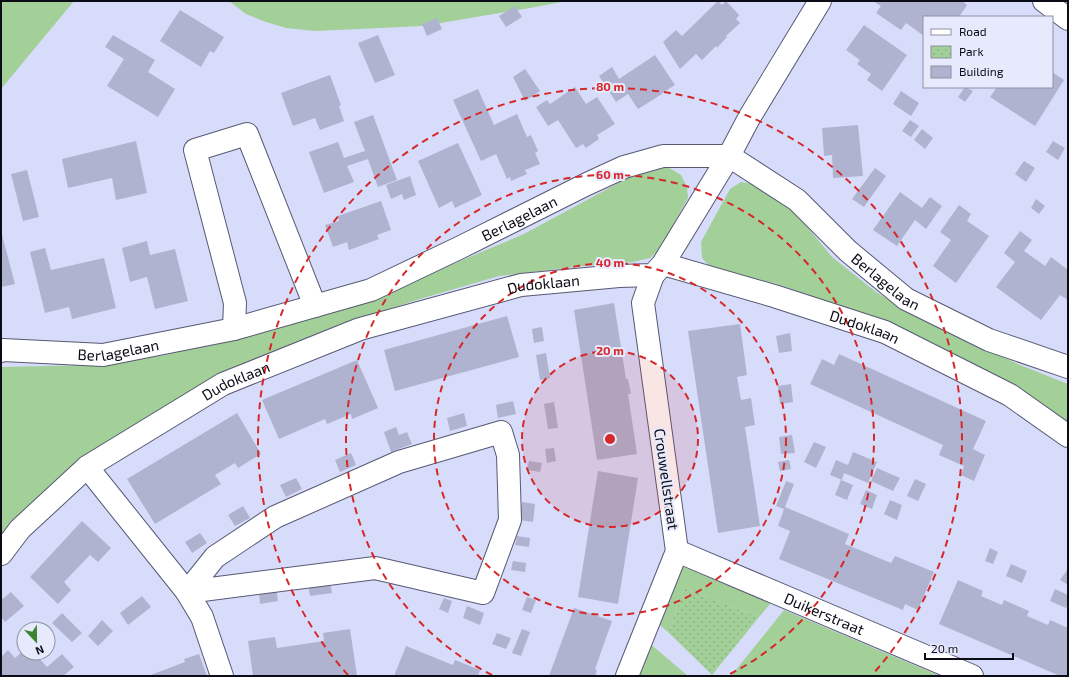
<svg xmlns="http://www.w3.org/2000/svg" width="1069" height="677" viewBox="0 0 1069 677" font-family="'Exo 2',sans-serif">
<style>
.green{fill:#a3cf99}
.park{fill:url(#park-dots)}
.building{fill:#afb3d0}
.lines{fill:none;stroke-linecap:round;stroke-linejoin:round}
.minor-casing{stroke:#565974;stroke-width:24}
.minor{stroke:#fff;stroke-width:22}
.ring{fill:none;stroke:#d62828;stroke-width:2;stroke-dasharray:7 5}
.labels{text-anchor:middle;dominant-baseline:central;stroke-width:4;stroke-linejoin:round;paint-order:stroke}
.street-label{font-size:15px;fill:#0b0c16;stroke:#e7eafd}
.centre{fill:#d62828;stroke:#e7eafd;stroke-width:2}
.ring-label{font-size:12px;text-anchor:middle;font-weight:bold;fill:#d62828;stroke:#e7eafd;stroke-width:4;stroke-linejoin:round;paint-order:stroke}
</style>
<defs>
<pattern id="park-dots" width="8" height="8" patternUnits="userSpaceOnUse"><rect width="8" height="8" fill="#a3cf99"/><path d="M2 2h.1M6 6h.1" fill="none" stroke="#8bb183" stroke-width="1.8" stroke-linecap="round"/></pattern>
</defs>
<rect width="100%" height="100%" fill="#d8dcfb"/>
<path class="green" d="M1,1h73l-73,88z
M229,1h338l-37,7 -107,18 -108,5 -29,-3 -20,-6 -20,-8z
M666,166l15,9 6,12 1,11 -28,51 -10,9 -17,4 -51,4 -83,10 -79,23 -87,28 -80,35 -81,40 -89,60 -82,78v-173l96,-2 69,-10 138,-37 111,-38 109,-46 111,-60z
M741,182l13,2 26,15 24,24 28,34 44,35 48,29 96,44 48,19v39l-205,-109 -89,-31 -46,-10 -17,-5 -9,-10 -1,-16 29,-53z
M681,566l90,37 -12,14 -74,-29 -17,44 -12,-10z
M784,610l156,66h-209z
M648,642l40,34h-52z"/>
<path class="park" d="M685,588l74,29 -47,58 -44,-43z"/>
<path class="building" d="M718,1l4,4 4,-4 13,14 -3,4 4,4 -14,13 1,1 -10,11 -1,-2 -14,14 -6,-6 -16,15 -17,-27 13,-12 6,6z
M873,1h89l5,4 -8,12h-35v19l-18,-13 -5,7 -25,-17 5,-7z
M515,6l7,11 -16,10 -7,-11z
M180,10l44,27 -10,16 -4,-2 -9,16 -41,-26z
M437,18l5,11 -15,7 -5,-12z
M864,25l43,30 -25,36 -15,-11 4,-6 -14,-10 3,-4 -14,-10z
M113,35l42,25 -7,12 27,17 -17,28 -51,-31 17,-27 -19,-12z
M378,35l17,40 -20,8 -17,-40z
M655,55l20,30 -13,8v1l-24,15 -10,-15 -12,8 -17,-26 13,-9 7,12z
M525,69l15,22 -15,10 -12,-24z
M1052,72l12,8 -29,46 -45,-29 7,-10h55z
M330,75l11,30 -2,1 5,15 -24,9 -5,-12 -22,8 -12,-33z
M575,87l11,17 11,-7 18,27 -18,11 2,4 -13,9 -3,-4 -7,4 -18,-28 -10,6 -12,-19 11,-7 3,4z
M965,87l8,4 -8,11 -7,-5z
M478,89l16,36 23,-11 10,23 4,-2 7,16 -3,2 5,11 -15,6 2,4 -16,7 -1,-4 -3,2 -11,-25 -15,7 -28,-61z
M901,91l18,12 -8,13 -18,-12z
M373,115l24,65 -19,7 -10,-28 -21,7 7,16 -30,11 -15,-41 29,-10 6,16 21,-7 -11,-29z
M910,120l9,6 -8,11 -9,-6z
M858,125l5,51 -30,2 -1,-23 -8,1 -2,-28z
M922,129l11,9 -8,11 -11,-9z
M136,141l11,52 -31,7 -4,-22 -44,10 -6,-29z
M1053,141l12,7 -7,12 -12,-8z
M458,143l24,52 -27,13 -3,-7 -13,7 -21,-47z
M1024,161l11,7 -9,14 -11,-8z
M875,168l11,8 -22,31 -12,-8z
M27,170l12,47 -16,4 -12,-47z
M410,176l6,19 -12,5 -2,-6 -11,5 -5,-14z
M900,192l22,16 8,-11 12,9 -16,23 -11,-9 -18,26 -24,-16z
M1036,199l9,7 -6,8 -8,-6z
M381,201l10,29 -14,5 2,4 -30,11 -2,-8 -14,5 -8,-22 14,-4 -1,-5z
M959,205l12,9 -4,7 22,15 -33,47 -23,-17 18,-26 -11,-8z
M1,231l14,53 -14,3z
M1020,231l12,9 -8,11 21,15 6,-9 17,13v30l-8,-5 -19,25 -45,-33 19,-25 -11,-9z
M147,241l3,14 25,-6 13,52 -33,8 -8,-32 -17,5 -8,-34z
M45,248l6,22 53,-12 12,50 -44,11 -3,-12 -24,6 -15,-61z
M614,303l12,76h2l3,15h-3l9,60 -40,6 -23,-150z
M507,316l12,41 -124,34 -11,-41z
M740,324l7,51 -10,2 4,23 10,-2 4,27 -10,2 15,99 -42,7 -30,-202z
M542,327l2,14 -10,2 -2,-14z
M790,333l2,18 -13,2 -3,-17z
M546,353l4,25 -10,2 -4,-25z
M839,354l147,67 -13,28 12,6 -11,26 -13,-6 3,-9 -25,-11 4,-10 -133,-61 12,-25 12,6z
M357,360l21,48 -26,11 -1,-5 -24,10 -2,-5 -46,20 -17,-39z
M791,384l2,18 -13,2 -2,-18z
M513,401l3,13 -18,4 -2,-13z
M554,402l4,26 -10,1 -4,-25z
M237,413l24,41 -23,14 -3,-5 -20,12 6,9 -66,40 -28,-45z
M464,413l3,13 -17,5 -3,-13z
M396,427l3,8 8,-3 5,12 -21,8 -7,-20z
M792,435l3,18 -14,1 -2,-17z
M814,442l12,5 -10,21 -12,-6z
M554,448l2,13 -9,2 -2,-14z
M853,452l24,10 -9,21 -24,-10 -2,7 -12,-5 6,-15 12,5z
M351,453l5,12 -16,7 -5,-12z
M789,460l2,9 -11,2 -2,-9z
M529,461l13,2 -2,9 -13,-2z
M877,468l23,10 -7,13 -22,-10z
M598,471l40,7 -20,126 -40,-7z
M296,478l6,11 -16,8 -6,-12z
M915,479l11,5 -8,17 -11,-5z
M841,480l12,5 -6,15 -12,-5z
M786,481l8,3 -9,23 64,27 -4,10 46,19 4,-7 39,16 -16,38 -13,-6 -2,6 -124,-51 11,-28 -12,-5 6,-17 -8,-3z
M866,490l11,5 -5,14 -12,-5z
M890,500l12,5 -5,15 -13,-6z
M522,502l13,2 -2,18 -14,-2z
M243,506l7,12 -15,8 -7,-11z
M82,521l29,27 -13,14 -8,-7 -26,27 7,8 -13,14 -28,-27z
M200,533l7,10 -15,10 -7,-11z
M517,536l13,2 -1,9 -14,-2z
M990,548l8,4 -5,12 -8,-3z
M513,561l13,2 -1,9 -14,-2z
M1011,564l16,7 -5,12 -16,-7z
M1068,569v16l-8,-5z
M958,580l25,11 -2,5 21,9 2,-5 25,11 -2,5 21,9 2,-5 18,8v48h-8l-121,-52z
M330,581l2,12 -22,3 -2,-12z
M276,588l2,13 -18,3 -1,-13z
M1055,589l13,6v8l-2,5 -16,-7z
M11,592l13,14 -19,16 -4,-5v-17z
M142,596l9,11 -23,18 -8,-12z
M527,597l9,3 -5,13 -9,-3z
M444,598l8,3 -4,12 -9,-4z
M467,606l17,7 -4,12 -17,-7z
M574,608l38,13 -17,48 2,1 -2,6h-46z
M62,613l20,20 -10,9 -20,-19z
M102,620l11,11 -15,15 -10,-10z
M350,629l7,47h-104l-5,-35 27,-4 2,11 47,-7 -1,-8z
M522,629l8,3 -9,24 -9,-3z
M497,633l14,5 -5,11 -14,-5z
M406,646l47,19 2,-5 25,10 -2,6h-84z
M8,650l7,8 9,-8v3h10l13,14 15,-13 12,13 -11,9h-62v-19z
M199,654l8,22h-59l37,-14 -1,-3z"/>
<g class="lines">
<defs>
<g id="minor">
<path d="M1044,1l24,18"/>
<path d="M663,264l66,-108 20,-38 71,-117"/>
<path d="M234,329l1,-26 -40,-153 52,-16 68,172"/>
<path id="s1" d="M1,351l2,-1 100,5 131,-26 137,-39 90,-43 126,-63 37,-17 39,-11h66l68,44 51,51 58,48 83,41 79,27"/>
<path d="M501,432l7,23 2,65 -27,73 -108,-25 -188,24 28,-35 60,-40 124,-55z"/>
<path d="M87,467l100,125 15,25 20,59"/>
<path id="s2" d="M677,551l295,125"/>
<path id="s3" d="M1,554l19,-25 67,-62 136,-83 137,-55 161,-44 98,-9 34,-1 10,-11 111,32 111,36 125,63 58,41"/>
<path d="M627,676l50,-125 -34,-248 10,-28"/>
</g>
</defs>
<use href="#minor" class="minor-casing"/>
<use href="#minor" class="minor"/>
</g>
<circle cx="610" cy="439" r="88" fill="#d62828" fill-opacity=".12"/>
<g class="ring">
<circle cx="610" cy="439" r="88"/>
<circle cx="610" cy="439" r="176"/>
<path d="M492 675A264 264 0 1 1 728 675"/>
<path d="M348 675A352 352 0 1 1 872 675"/>
</g>
<g class="labels">
<g class="street-label">
<text stroke="none"><textPath href="#s1" startOffset="543">Berlagelaan</textPath></text>
<text stroke="none"><textPath href="#s1" startOffset="968">Berlagelaan</textPath></text>
<text stroke="none"><textPath href="#s3" startOffset="619">Dudoklaan</textPath></text>
<text stroke="none"><textPath href="#s3" startOffset="955">Dudoklaan</textPath></text>
<text stroke="none"><textPath href="#s1" startOffset="118">Berlagelaan</textPath></text>
<text stroke="none"><textPath href="#s3" startOffset="295">Dudoklaan</textPath></text>
<text transform="translate(667 479) rotate(82)">Crouwellstraat</text>
<text stroke="none"><textPath href="#s2" startOffset="160">Duikerstraat</textPath></text>
</g>
</g>
<circle cx="610" cy="439" r="6" class="centre"/>
<g class="ring-label">
<text x="610" y="91">80 m</text>
<text x="610" y="179">60 m</text>
<text x="610" y="267">40 m</text>
<text x="610" y="355">20 m</text>
</g>
<rect width="1069" height="677" fill="none" stroke="#0b0c16" stroke-width="4"/>
<rect x="923" y="16" width="130" height="72" fill="#e7eafd" stroke="#8f91a1"/>
<rect x="931" y="29" width="20" height="6" fill="#ffffff" stroke="#8f91a1"/>
<text x="959" y="36" font-size="12" fill="#0b0c16">Road</text>
<rect x="931" y="46" width="20" height="12" fill="url(#park-dots)" stroke="#8f91a1"/>
<text x="959" y="56" font-size="12" fill="#0b0c16">Park</text>
<rect x="931" y="66" width="20" height="12" fill="#afb3d0" stroke="#8f91a1"/>
<text x="959" y="76" font-size="12" fill="#0b0c16">Building</text>
<g transform="translate(36 641) rotate(158)"><circle r="19" fill="#e7eafd" stroke="#8f91a1"/>
<path d="M0-3L7 15L0 10L-7 15Z" fill="#3e862c"/>
<text y="-6" font-size="11" font-weight="bold" text-anchor="middle" fill="#0b0c16">N</text>
</g>
<path d="M925 653v6h88v-6" fill="none" stroke="#0b0c16" stroke-width="2"/>
<text x="931" y="653" font-size="12" fill="#0b0c16" stroke="#e7eafd" stroke-width="3" paint-order="stroke">20 m</text>
</svg>
